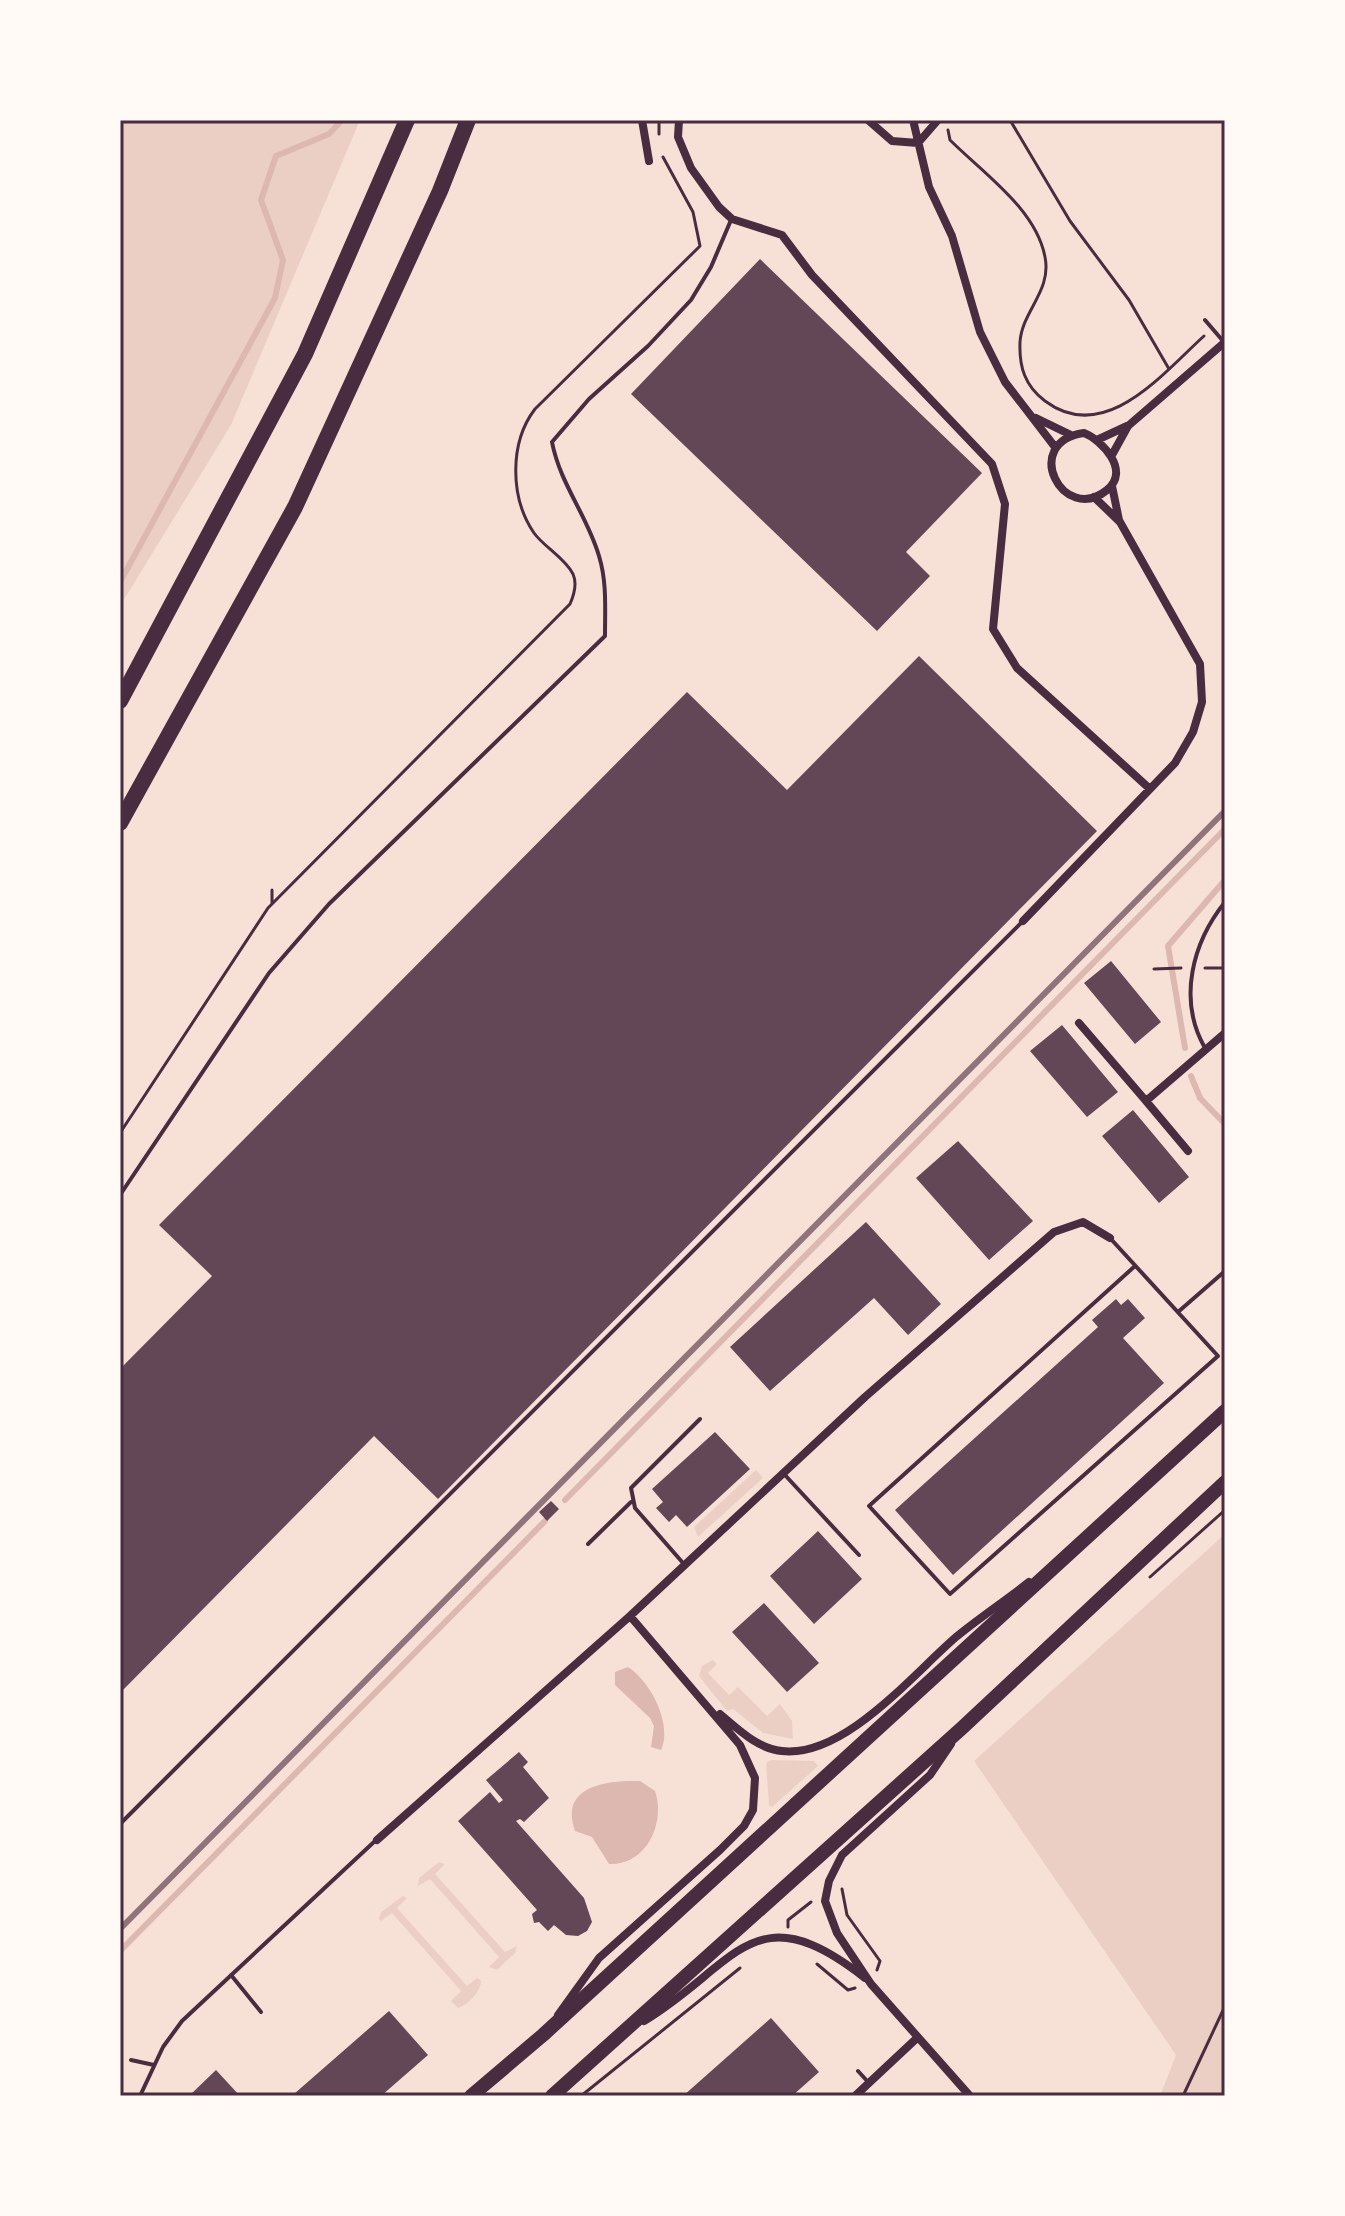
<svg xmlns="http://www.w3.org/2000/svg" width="1345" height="2216" viewBox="0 0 1345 2216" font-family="'Open Sans',sans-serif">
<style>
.green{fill:#ebcfc5}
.water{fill:#dcb8b0}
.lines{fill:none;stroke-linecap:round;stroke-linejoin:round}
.stream{stroke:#dcb8b0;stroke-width:6}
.building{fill:#644757}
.path{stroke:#4a2c40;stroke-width:3}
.service{stroke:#4a2c40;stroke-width:4}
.minor{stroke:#4a2c40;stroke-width:8}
.primary{stroke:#4a2c40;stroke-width:14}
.motorway{stroke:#4a2c40;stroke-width:16}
.rail{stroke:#8f747c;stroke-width:6}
.neatline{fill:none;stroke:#4a2c40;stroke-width:3}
</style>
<rect width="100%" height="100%" fill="#f7e1d7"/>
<path class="green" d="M120,120h240l-129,305 -111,181z
M756,1470l7,8 -65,59 -4,-10z
M1225,1534v562h-65l16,-41 -202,-294z
M713,1660l4,4 -9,9 21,22 9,-8 29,29 13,-12 12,17 1,18 -30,-6 -30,-24 -6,2 -28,-35 3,-10z
M771,1760l43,1 4,5 -46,41 -3,-2 -3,-42z
M439,1862l6,2 -10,10 70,78 12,-6 -2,7 -18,17 -8,-3 10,-10 -69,-78 -12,7 1,-8z
M403,1896l4,2 -10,10 70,78 10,-8 4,3c0,10 -13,24 -23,27l-7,-7 10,-10 -69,-78 -11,8 -2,-2 2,-7z"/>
<path class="water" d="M628,1667c22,14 45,57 33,83l-10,-3 3,-21 -4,-8 -35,-33v-13z
M640,1781l15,10c11,32 -9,75 -46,73l-17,-27 -17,-6c-16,-45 31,-51 65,-50z"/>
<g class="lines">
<path class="stream" d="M120,582l155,-284 8,-38 -22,-60 15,-44 53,-22 13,-14
M1185,1048l-17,-102 57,-66
M1191,1076l9,22 25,26
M565,1500l660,-671
M120,1951l425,-430"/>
</g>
<path class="building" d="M760,259l222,214 -76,79 24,24 -53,55 -246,-237z
M919,656l178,175 -659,668 -64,-63 -254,257v-324l92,-93 -53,-51 528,-533 100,98z
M1111,961l50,61 -26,22 -51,-61z
M1062,1025l56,67 -31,25 -57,-66z
M1133,1110l56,67 -30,26 -57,-67z
M958,1141l75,80 -44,39 -73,-82z
M866,1222l75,82 -33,31 -34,-37 -104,93 -40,-44z
M1116,1299l5,6 7,-6 17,19 -22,20 41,45 -211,192 -58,-65 203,-183 -6,-7z
M715,1432l35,37 -63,58 -11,-12 -7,7 -13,-14 7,-6 -11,-13z
M551,1501l8,8 -12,12 -8,-9z
M818,1531l44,48 -48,45 -44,-48z
M764,1603l55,60 -32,29 -55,-60z
M519,1752l9,10 -5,5 26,31 -25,24 -4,-3 -4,2 68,77 8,24 -5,9 -9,5 -12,-1 -12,-10 -6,6 -9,-9 -5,1 -2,-9 5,-4 -79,-89 32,-29 9,11 4,-3 -17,-20z
M389,2011l39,44 -47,41 -87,-2z
M771,2018l48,54 -27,24h-109z
M216,2070l24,26h-51z"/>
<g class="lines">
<path class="path" d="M659,120v14
M1010,120l60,101 59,79 40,69
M948,130l2,10c33,33 86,69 95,117 7,34 -23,54 -25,85 -1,25 5,44 25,59 60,45 118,-28 159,-65
M272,890v14
M1205,968h20
M1154,969l27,-1
M120,1133l148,-225 302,-304c4,-9 7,-21 3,-30 -8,-16 -29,-27 -39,-41 -24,-35 -25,-90 1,-124l165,-163 -7,-34 -30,-55
M1150,1577l75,-67
M842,1889l5,26 33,46 -3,9
M788,1927v-7l23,-18
M817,1964l31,26 7,-2
M581,2096l159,-128
M1183,2096l42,-90"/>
<path class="service" d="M1205,320l18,21
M1205,1048c-28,-49 -12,-106 20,-146
M120,1195l149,-222 60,-69 276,-268c0,-28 2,-54 -6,-80 -12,-41 -39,-72 -47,-114l37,-43 59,-53 43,-46 20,-33 20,-47
M1110,1238l108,118 -268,238 -81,-88 266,-240
M1178,1312l47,-41
M784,1474l75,81
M588,1544l43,-42
M683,1563l-48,-55 -4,-20 69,-69
M120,1824l903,-903
M231,1975l30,37
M131,2060l23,5
M858,2071l11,12
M140,2096l23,-49 19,-26 193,-180"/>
<path class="minor" d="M642,120l7,41
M679,120l-1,17 13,31 28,39 13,12 50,16 30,40 180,189 13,40 -12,125 24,39 133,121
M868,120l24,21 26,2 20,-23
M913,120l16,67 23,49 28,96 25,50 50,65
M1036,418l35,17
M1084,433c18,7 47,38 23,57 -44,36 -87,-48 -23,-57z
M1099,439l28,-13
M1112,455l16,-29 97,-84
M1112,486l7,34
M1023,921l152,-158 18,-31 9,-30 -2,-38 -80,-142 -26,-25
M1079,1023l67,78
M1188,1151l-42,-50 79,-68
M720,1714c18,15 38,35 62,37 62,7 130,-76 174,-114 23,-19 49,-36 73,-55
M951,1744l-21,31 -88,80 -13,26 -4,20 12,32 34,51 99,112
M377,1840l253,-224
M558,2015l41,-57 121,-108 24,-24 9,-16 2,-32 -15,-33 -110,-129 235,-219 189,-165 29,-10 27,16
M644,2021c93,-56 109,-131 221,-43
M855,2096l62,-58"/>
<path class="primary" d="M471,2096l72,-61 682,-624
M552,2096l410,-368 263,-246"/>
<path class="motorway" d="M120,701l185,-347 102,-234
M120,823l175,-316 145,-316 28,-71"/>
<path class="rail" d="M120,1929l1105,-1118"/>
</g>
<rect width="1345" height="2216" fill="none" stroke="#fffaf5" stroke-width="244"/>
<rect x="122" y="122" width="1101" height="1972" class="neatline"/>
</svg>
